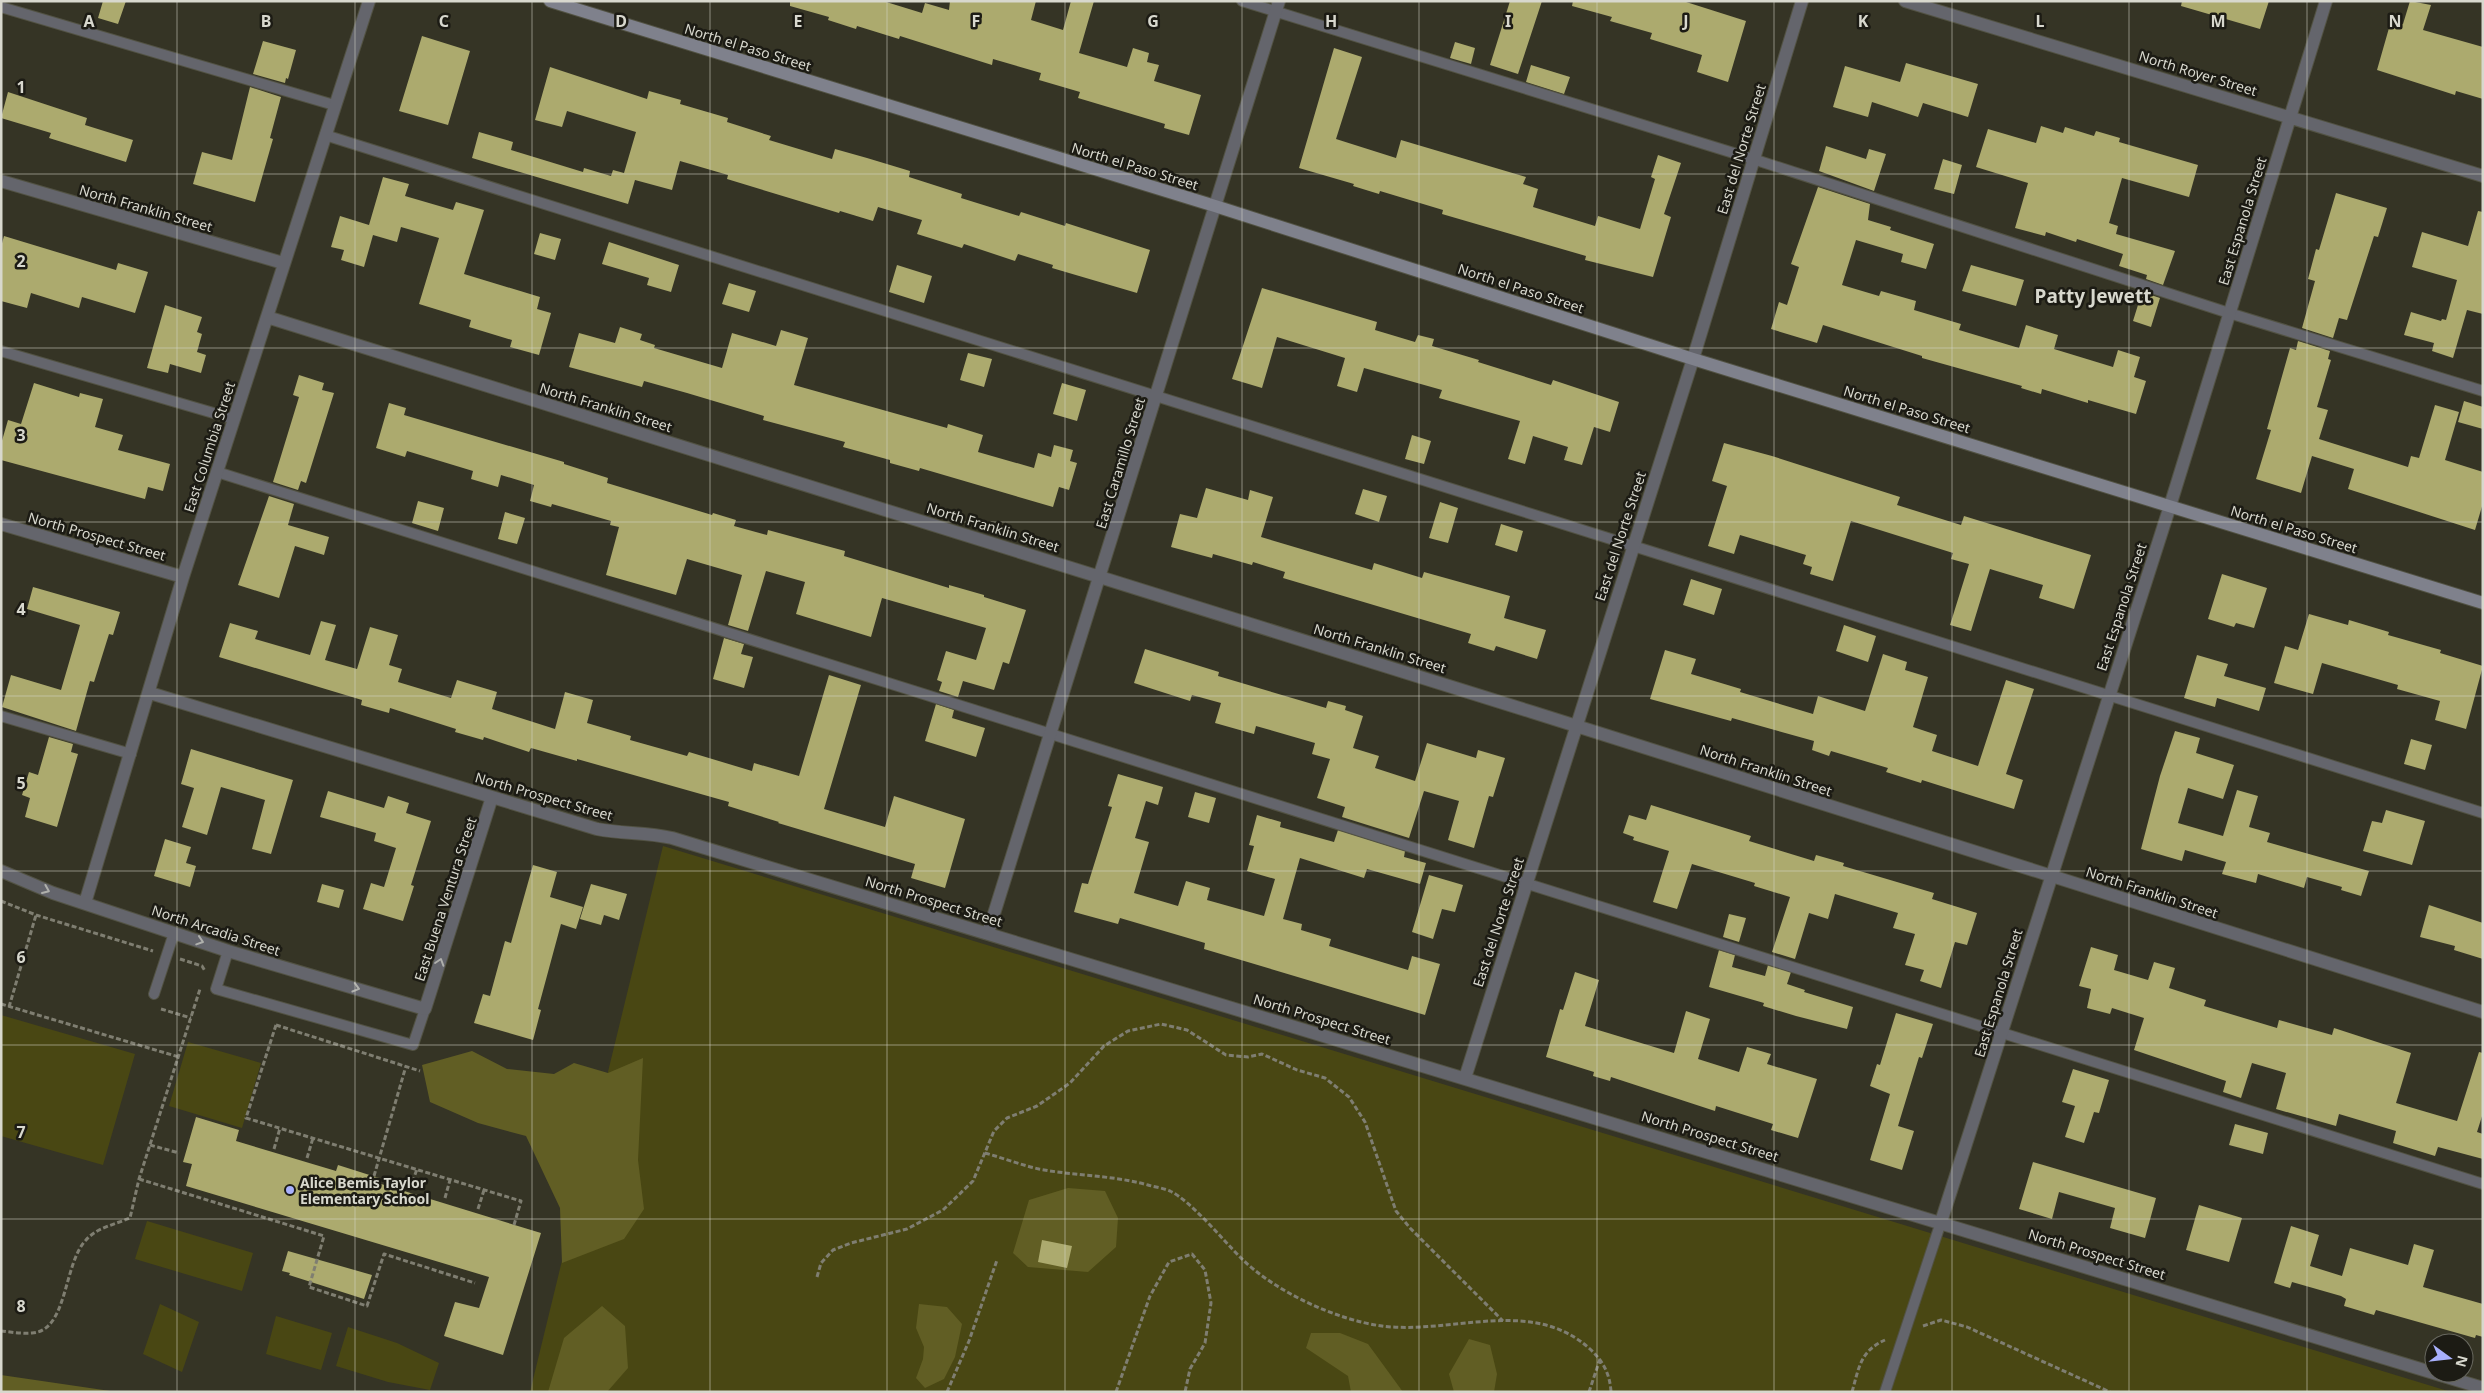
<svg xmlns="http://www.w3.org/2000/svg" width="2484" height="1393" viewBox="0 0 2484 1393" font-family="'Noto Sans',sans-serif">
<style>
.green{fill:#494713}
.forest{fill:#615e24}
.building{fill:#acaa6e}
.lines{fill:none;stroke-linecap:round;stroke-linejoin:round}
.lane-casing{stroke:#525243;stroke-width:12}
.street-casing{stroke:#525243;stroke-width:14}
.secondary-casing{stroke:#525243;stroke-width:14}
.path{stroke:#7f7e71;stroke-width:3;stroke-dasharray:5 2.5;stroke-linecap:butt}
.lane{stroke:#64656c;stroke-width:10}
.street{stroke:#64656c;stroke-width:12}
.secondary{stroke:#7f818c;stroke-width:12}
.oneway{stroke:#afb0ac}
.grid{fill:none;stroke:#d8d8ce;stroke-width:1;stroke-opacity:0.55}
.poi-dot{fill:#a8b0fc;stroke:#1c1b14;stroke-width:2}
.labels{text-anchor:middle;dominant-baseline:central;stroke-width:5;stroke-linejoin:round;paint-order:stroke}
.street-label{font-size:14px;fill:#d8d8ce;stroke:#1c1b14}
.poi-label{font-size:14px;font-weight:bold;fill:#d8d8ce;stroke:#1c1b14;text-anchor:start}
.district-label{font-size:19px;font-weight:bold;fill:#d8d8ce;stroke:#1c1b14}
.grid-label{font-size:16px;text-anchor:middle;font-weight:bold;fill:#d8d8ce;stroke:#1c1b14;stroke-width:5;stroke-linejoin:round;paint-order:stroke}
</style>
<rect width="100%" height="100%" fill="#353425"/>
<path class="green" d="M663,846l1788,546h-1921z
M1,1015l134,39 -32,111 -102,-29z
M188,1042l73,21 -19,65 -73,-22z
M147,1221l106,32 -11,38 -107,-32z
M160,1304l39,18 -17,50 -39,-18z
M276,1316l56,17 -11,37 -55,-16z
M348,1327l49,16 42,20 -9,27 -42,-8 -52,-16z"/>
<path class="forest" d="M472,1051l35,18 47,5 20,-11 34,10 35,-15 -5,102 6,49 -20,30 -62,24 -2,-55 -34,-72 -48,-13 -48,-21 -8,-37z
M1068,1188l37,3 13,27 -2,29 -28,25 -60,-5 -15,-14 16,-53z
M919,1304l28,3 15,17 -7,33 -11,22 -19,9 -9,-10 7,-19 1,-12 -8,-19z
M602,1306l23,20 3,42 -21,24h-59l16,-54z
M1311,1333h29l28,11 35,48h-52l-3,-16 -42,-28z
M1469,1339l21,6 7,29 -3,18h-40l-5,-18z
M1,1375l116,17h-116z"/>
<path class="building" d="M103,1h23l-8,23 -20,-6z
M790,1h93l39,12 3,-10 24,7 1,-9h86l-5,19 32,10 8,-29h23l-15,52 48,14 6,-19 16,5 -2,9 12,3 -5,16 47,14 -12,40 -25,-7 1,-4 -87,-26 2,-6 -41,-12 2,-7 -48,-14 -1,6 -92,-29 -1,3 -42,-13 -1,3 -28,-9 1,-3 -39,-11z
M1510,1h32l-24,73 -28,-9z
M1573,1h110l63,20 -18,61 -31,-10 5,-17 -52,-16 2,-6 -42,-12 2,-4 -40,-11z
M2182,1h87l-9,28 -79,-23z
M2410,1l21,4 -8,25 60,17v52l-27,-8 -1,4 -78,-25 14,-49 12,3z
M422,36l48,15 -22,74 -49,-14z
M263,41l33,9 -8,29 -2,-1 -1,5 -32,-9z
M1455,42l20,6 -4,16 -21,-6z
M1334,48l28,9 -26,82 60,19 5,-18 125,37 -3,7 15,5 -5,18 62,19 3,-10 42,13 15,-50 -4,-2 7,-22 23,8 -17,51 7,3 -18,60 -68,-17 1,-4 -144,-42 1,-4 -63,-19 -1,3 -26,-8 1,-2 -55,-16z
M1906,63l72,21 -10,33 -45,-14 -5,14 -46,-15 -4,15 -35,-10 12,-41 55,16z
M1531,65l39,12 -6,17 -38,-12z
M550,67l97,32 2,-8 32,9 -1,4 48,14 -1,4 44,14 -2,4 63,19 3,-10 32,9 43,13 -1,6 53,17 -1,4 58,18 2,-4 44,14 1,-3 84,27 -13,43 -85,-25 1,-3 -35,-11 -3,7 -51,-17 -2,4 -45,-14 5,-14 -44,-13 -5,14 -33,-10 -1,2 -112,-34 1,-4 -48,-14 -8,29 -37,-10 -7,24 -156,-46 7,-26 34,10 -2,8 72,22 1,-4 27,8 2,-6 11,3 12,-41 -69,-21 -5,16 -27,-7z
M250,87l31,10 -11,41 3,1 -18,63 -62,-18 9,-32 30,8z
M8,92l79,26 -2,7 48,15 -7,22 -77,-24 2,-5 -50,-15z
M2041,126l22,7 2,-6 29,9 2,-5 24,7 -1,4 79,23 -9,32 -67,-19 -13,45 9,3 -2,8 59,17 -12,34 -17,-6 1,-4 -28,-9 4,-12 -46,-15 -1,3 -30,-10 -1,4 -30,-8 13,-45 -52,-16 12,-38 48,14z
M1826,146l40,13 3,-10 17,5 -12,37 -55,-20z
M1943,159l19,6 -8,29 -20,-5z
M383,177l26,7 -4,12 48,14 3,-8 28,8 -20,64 76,23 -3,12 14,4 -12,42 -29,-8 2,-7 -43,-13 2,-7 -52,-16 20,-66 -38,-11 -4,15 -24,-7 -9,32 -23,-7 3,-10 -13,-3 9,-31 29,9z
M1818,187l52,17 -2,16 23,7 -1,3 44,14 -8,25 -25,-7 2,-8 -47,-14 -14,45 37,11 2,-5 35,10 -2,9 47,14 -2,6 60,18 7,-23 32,10 -4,14 59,18 5,-17 22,7 -6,20 12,4 -10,33 -48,-14v3l-46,-14 -1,5 -20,-6 1,-2 -100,-28v-2l-99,-31 -6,18 -46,-14 8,-27 8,3 12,-38 -8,-3z
M2336,193l51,15 -9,29 -4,-1 -27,84 -8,-2 -6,20 -31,-10 13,-47 -7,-2 8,-30 3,1z
M2478,211l5,1v102l-16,-4 -14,48 -21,-7 2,-8 -30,-8 7,-23 30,9 1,-2 4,1 11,-40 -45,-13 10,-35 46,14z
M540,233l21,6 -6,21 -21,-6z
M4,236l112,34 2,-7 30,9 -13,41 -53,-16 -3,11 -48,-15 -4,15 -26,-7v-54z
M609,242l70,23 -8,27 -24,-7 2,-7 -47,-14z
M897,265l35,11 -8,27 -35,-11z
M1971,265l53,15 -8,26 -54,-15z
M729,283l27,8 -7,21 -27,-8z
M1262,288l115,34 -2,8 40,12 3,-7 16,4 -2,7 47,14 -1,2 73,23 2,-5 66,22 -9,30 -16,-5 -12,38 -18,-5 4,-13 -35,-11 -8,28 -17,-5 12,-38 -81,-23 3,-8 -78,-22 -7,24 -20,-6 8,-28 -68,-21 -15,51 -30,-9z
M2142,292l18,6 -9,29 -18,-6z
M165,305l37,12 -5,15 5,2 -5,18 9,3 -5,18 -31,-9 -2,9 -21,-5z
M620,327l22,7 -2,6 15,5 -1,3 68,20 10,-35 44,13 5,-16 27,8 -14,47 153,43 1,-4 35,11 -5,17 56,16 4,-15 13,4 3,-12 19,5 -3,11 7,2 -8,27 -10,-3 -6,20 -133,-39 -1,3 -29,-8v-3l-47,-13 2,-5 -82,-22 1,-4 -77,-23 -43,-12 -2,6 -73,-20 10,-34 36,10z
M2298,341l32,10 -2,8 3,1 -14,47 11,3 -9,29 89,28 3,-11 8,2 16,-53 24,7 -14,48 38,12v31l-8,27 -127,-41 6,-20 -42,-13 -11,37 -45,-14 15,-49 -4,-1 23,-81 6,2z
M968,353l24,6 -8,28 -24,-7z
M299,375l25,8 -2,7 12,3 -28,90 -5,-2 -3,9 -25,-8 26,-85 -6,-2z
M34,383l45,14 1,-4 23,6 -8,28 28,8 -5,15 52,14 -7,27 -15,-4 -3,12 -144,-39v-16l7,-24 13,4z
M1062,383l24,7 -9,31 -24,-7z
M2464,401l19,6v22l-25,-7z
M389,403l17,5 -2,7 160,47v2l44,14 -1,5 105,32 1,-2 23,7 -2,6 33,9 1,-5 77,21 -1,5 105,32v-3l35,10v2l42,13 -17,54 -6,-2 -9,28 -31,-9 -5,16 -19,-6 3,-9 -5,-2 9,-29 30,9 10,-32 -104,-30 -11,39 -75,-23 9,-32 -39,-11 -18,60 -20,-6 14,-50 -55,-16 -11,36 -70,-20 13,-48 -9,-2 1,-4 -59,-17 -1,3 -21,-6 4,-16 -33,-10 -3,12 -27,-8 2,-8 -66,-20 -2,6 -29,-9z
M1412,435l19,6 -7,23 -19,-5z
M1724,443l48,13 128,41 -3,8 64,20 3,-9 127,39 -17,54 -35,-11 4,-13 -53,-16 -19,62 -21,-6 19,-61 -18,-5 2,-6 -102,-32 -18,60 -23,-7 2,-7 -9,-3 3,-9 -66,-20 -6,19 -26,-8 19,-60 -15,-5z
M1206,488l42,12 2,-10 23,7 -12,40 111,33 2,-7 48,15 2,-6 86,24 -6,22 42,12 -9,29 -41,-13 -2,5 -26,-8 3,-9 -188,-56 2,-6 -32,-10 -1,3 -39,-11 -1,4 -41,-11 9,-33 17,4z
M1363,489l24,7 -8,26 -24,-8z
M269,496l25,8 -6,21 41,12 -5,18 -29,-9 -16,52 -41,-13z
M418,501l26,7 -6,23 -26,-8z
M1440,502l18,6 -10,35 -19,-5z
M505,512l20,6 -8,26 -19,-5z
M1501,524l22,7 -6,21 -22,-7z
M2222,574l45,14 -13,40 -18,-5 -2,4 -26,-8z
M1691,579l31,10 -8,26 -31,-10z
M33,587l87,25 -7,23 -4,-1 -15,48 -4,-1 -14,50 -74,-24 9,-32 50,15 19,-65 -53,-16z
M2309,614l39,11 1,-5 40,12 -1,3 53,15 -1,3 43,13 -17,63 -31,-9 5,-19 -43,-12 1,-4 -76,-22 -9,31 -39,-11 11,-37 13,4z
M321,621l15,4 -11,35 32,9 13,-42 28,8 -9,30 13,4 -4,13 53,16 6,-18 40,12 -5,17 63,20 10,-37 28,8 -6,23 44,13 -1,4 57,16 2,-4 63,19 2,-8 45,13 30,-101 32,10 -37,124 61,18 9,-31 71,23 -20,69 -34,-10 4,-14 -137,-41 1,-1 -51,-16 1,-4 -152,-43v2l-46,-13 -2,4 -45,-15 -1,3 -28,-8 1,-3 -66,-21 -1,5 -28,-8 1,-5 -143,-43 11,-34 28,8 -3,8 55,16z
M1844,625l32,11 -8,26 -32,-11z
M724,638l20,6 -3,10 12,3 -9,31 -31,-9z
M1145,649l74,23 -1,4 108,32 2,-7 18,5 -1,4 18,6 -10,32 26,8 -4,12 40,13 12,-38 49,15 2,-8 27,8 -12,39 -4,-1 -15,52 -26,-8 11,-39 -35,-10 -15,47 -67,-21 3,-10 -28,-9 13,-39 -18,-5 3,-11 -59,-17 -2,8 -39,-11 6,-20 -29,-8 -2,6 -56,-18z
M1665,650l31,9 -5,15 50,15 -1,3 73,22 5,-18 47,15 18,-57 24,8 -2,8 23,7 -15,50 24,8 -5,16 46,15 28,-86 28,9 -28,85 17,6 -9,29 -92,-29 -1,3 -35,-11 2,-4 -57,-17 -2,5 -17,-6 2,-9 -82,-23 -1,3 -81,-22z
M2197,655l31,9 -4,12 42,12 -7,23 -42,-13 -2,9 -31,-9z
M936,704l18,6 -2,8 33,10 -9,29 -51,-16z
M2175,731l25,7 -4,15 38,12 -11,34 -35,-11 -10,35 45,13 14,-46 21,6 -9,31 21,6 -3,9 102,29 -8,25 -20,-6 1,-3 -35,-10 -3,11 -46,-14 -2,9 -34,-9 4,-12 -41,-12 -3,11 -41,-12 19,-73z
M49,737l24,7 -2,8 7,2 -21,73 -32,-10 5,-19 -8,-3 7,-23 9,3z
M2411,739l21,6 -7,25 -21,-6z
M191,749l102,31 -22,74 -19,-5 13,-49 -44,-13 -14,48 -25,-8 12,-39 -13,-4z
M1118,774l45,13 -5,18 -12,-4 -11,37 14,4 -15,51 44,13 8,-25 24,7 -3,12 57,16 11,-37 -28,-8 7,-25 -5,-1 8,-30 24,7 -1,5 54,15 4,-12 67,21 -1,6 22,6 -6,21 -53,-15 -3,9 -64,-20 -17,61 19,5 -1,6 30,9 -2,7 79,24 4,-14 28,8 -15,51 -221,-66 1,-6 -85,-25 -2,6 -44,-12 8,-29 6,1 24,-77 -4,-1z
M328,791l56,17 4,-12 21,7 -3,10 25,8 -20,64 3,1 -11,35 -40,-12 8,-26 13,4 12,-39 -22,-7 2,-8 -56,-16z
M1195,792l21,6 -7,25 -21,-6z
M1651,805l100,31 -2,5 65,20 2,-6 28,8 -1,3 91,27 -2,6 45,14 -10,32 -12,-3 -14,46 -21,-7 4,-11 -19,-5 10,-31 -22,-6 5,-15 -63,-19 -7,25 -19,-6 -14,46 -23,-7 18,-55 -36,-11 1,-3 -63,-19 -15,45 -24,-7 16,-51 -36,-11 1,-3 -11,-4 6,-18 17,5z
M2386,810l39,11 -13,44 -49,-14 9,-30 10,2z
M165,839l26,8 -5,16 10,3 -6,21 -36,-11z
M533,865l24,7 -7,25 33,10 -7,22 -15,-5 -23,85 3,1 -8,30 -59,-17 9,-29 7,2 15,-55 6,2z
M1429,875l34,10 -8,27 -13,-3 -9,30 -21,-7z
M322,884l22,6 -5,18 -22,-6z
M591,884l36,10 -8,26 -15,-5 -3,10 -21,-6z
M2429,905l54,18v36l-29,-9 1,-4 -35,-9z
M1729,914l17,4 -7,24 -16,-5z
M2091,947l27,8 -4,15 34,10 6,-18 21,6 -6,20 37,12 -2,6 73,22 2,-8 53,15 2,-7 77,25 -15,50 61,18 22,-69 4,1v60l-6,19 6,2v25l-45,-12 -3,9 -42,-13 3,-12 -57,-17 -3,12 -60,-17 10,-36 -34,-10 -11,35 -18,-6 3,-11 -92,-31 10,-32 -32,-10 -2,6 -23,-6 4,-19 -12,-3z
M1719,950l16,5 -3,12 33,9 3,-11 23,7 -4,12 18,6 -1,2 49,15 -6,22 -51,-13 -33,-10 1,-3 -55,-16z
M1575,972l24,8 -14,46 89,27 12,-42 24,8 -12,40 41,13 8,-25 24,7 -4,10 50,15 -19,59 -27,-8 2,-6 -57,-18 -1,5 -104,-34 -1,4 -17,-5 1,-4 -48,-15 14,-48 3,1z
M1896,1013l37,11 -11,34 -3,-1 -21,69 16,5 -12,39 -32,-10 20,-66 -20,-8 7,-22 3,1z
M2073,1069l36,11 -10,33 -5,-1 -10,31 -19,-6 10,-31 -13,-4z
M196,1117l43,13 -3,11 100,30 2,-6 41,13 -1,5 163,50 -38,122 -59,-19 11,-34 24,6 10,-31 -303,-91 6,-22 -9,-2z
M2235,1124l33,9 -5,21 -34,-9z
M2033,1162l123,36 -11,40 -35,-10 5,-20 -56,-16 -7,27 -33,-10z
M2199,1205l43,13 -13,44 -43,-12z
M2291,1226l28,9 -9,31 32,10 8,-28 58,17 6,-21 20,6 -11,37 60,17v33l-7,-2 -1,3 -99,-28 -2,5 -30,-9 2,-7 -5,-3 -49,-14 -2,6 -16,-5z
M1042,1240l30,6 -5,22 -29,-6z
M288,1251l84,24 -8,24 -75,-24 1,-2 -8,-2z"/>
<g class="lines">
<defs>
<path id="lane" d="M1242,1l511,158 476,154 254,78
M1,7l333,98
M325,135l2158,678
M1,351l233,68
M217,472c755,237 1511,472 2266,712
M1,716l130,38
M228,951l-12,38 197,56 12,-36
M154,994l20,-61
M1885,1392l56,-170"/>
<path id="street" d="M1905,1l578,175
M1,181l282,82
M267,317l1265,395 951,300
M1,524l182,53
M150,693l447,136c25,5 50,3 75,9l1811,550
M1,871l52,22 175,58 197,58 67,-212
M85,903l98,-326 186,-576
M988,933l291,-932
M1465,1078l228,-719 109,-358
M1941,1222l229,-716 156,-505"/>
<path id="secondary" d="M550,1l665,205 478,153 790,244"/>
</defs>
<use href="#lane" class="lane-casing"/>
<use href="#street" class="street-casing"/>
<use href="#secondary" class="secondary-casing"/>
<path class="path" d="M1,901l35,14 117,36
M180,959l22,7 3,5
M1,1004l178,53
M9,1007l27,-92
M161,1009l30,9
M276,1025l-30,93 275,83 -7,24
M276,1025l144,46
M150,1145l29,8
M274,1149l6,-21
M985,1153c18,5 36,12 54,16 36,7 73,6 109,16 7,2 15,3 22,6 21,10 53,49 71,67 33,33 95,62 141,68 69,9 150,-30 208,23 13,12 20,25 21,43
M307,1158l6,-20
M374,1176l32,-110
M139,1179l185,57 -15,51 58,19 17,-52 91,29
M410,1189l7,-20
M445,1198l5,-18
M478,1209l6,-19
M817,1277l4,-14 12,-13 18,-7 56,-14 36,-19 30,-29 21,-50 13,-13 30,-12 33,-23 34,-37 24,-15 33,-7 26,6 39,25 22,2 14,-3 35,16 28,8 24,19 16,25 31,89 14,17 93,93
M1923,1326l18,-6 26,7 143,65
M1,1331c10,1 21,3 31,2 36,-2 31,-69 54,-93 10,-12 30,-16 44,-22l9,-39 61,-190
M947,1392l22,-51 28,-81
M1116,1392l34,-96 19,-34 23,-8 13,16 6,33 -6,40 -15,26 -5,23
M1589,1392l11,-33
M1852,1392c7,-24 8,-41 33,-52"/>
<use href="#lane" class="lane"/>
<use href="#street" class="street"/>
<use href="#secondary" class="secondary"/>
</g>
<defs><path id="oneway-chevron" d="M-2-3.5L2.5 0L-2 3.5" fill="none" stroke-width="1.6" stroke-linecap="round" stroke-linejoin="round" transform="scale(1.25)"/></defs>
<g class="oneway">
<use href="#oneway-chevron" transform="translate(46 890) rotate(23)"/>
<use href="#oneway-chevron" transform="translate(200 941) rotate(18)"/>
<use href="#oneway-chevron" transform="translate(440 962) rotate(-72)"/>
<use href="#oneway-chevron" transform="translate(356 988) rotate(16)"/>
</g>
<path class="grid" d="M177,1v1391M355,1v1391M532,1v1391M710,1v1391M887,1v1391M1065,1v1391M1242,1v1391M1419,1v1391M1597,1v1391M1774,1v1391M1952,1v1391M2129,1v1391M2307,1v1391M1,174h2482M1,348h2482M1,522h2482M1,696h2482M1,871h2482M1,1045h2482M1,1219h2482"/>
<circle class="poi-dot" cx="290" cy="1190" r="5"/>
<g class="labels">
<g class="street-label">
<text transform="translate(748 47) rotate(17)">North el Paso Street</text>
<text transform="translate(2198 73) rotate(17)">North Royer Street</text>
<text transform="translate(1741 149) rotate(-73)">East del Norte Street</text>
<text transform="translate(1135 166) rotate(17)">North el Paso Street</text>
<text transform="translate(146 208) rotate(16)">North Franklin Street</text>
<text transform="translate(2242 221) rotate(-73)">East Espanola Street</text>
<text transform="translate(1521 288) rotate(18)">North el Paso Street</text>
<text transform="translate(606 407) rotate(17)">North Franklin Street</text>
<text transform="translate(1907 409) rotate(17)">North el Paso Street</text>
<text transform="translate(209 447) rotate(-72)">East Columbia Street</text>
<text transform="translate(1120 463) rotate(-73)">East Caramillo Street</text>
<text transform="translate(993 527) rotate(17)">North Franklin Street</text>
<text transform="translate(2294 529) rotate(17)">North el Paso Street</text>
<text transform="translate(97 536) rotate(16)">North Prospect Street</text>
<text transform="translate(1620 536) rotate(-72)">East del Norte Street</text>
<text transform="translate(2121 607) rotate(-72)">East Espanola Street</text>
<text transform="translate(1380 648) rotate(17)">North Franklin Street</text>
<text transform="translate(1766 770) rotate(18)">North Franklin Street</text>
<text transform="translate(544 796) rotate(16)">North Prospect Street</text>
<text transform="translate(2152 892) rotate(18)">North Franklin Street</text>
<text transform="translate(445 899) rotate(-72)">East Buena Ventura Street</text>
<text transform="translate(934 901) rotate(17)">North Prospect Street</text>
<text transform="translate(1498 922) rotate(-72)">East del Norte Street</text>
<text transform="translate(216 930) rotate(18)">North Arcadia Street</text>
<text transform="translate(1998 993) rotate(-73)">East Espanola Street</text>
<text transform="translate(1322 1019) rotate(17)">North Prospect Street</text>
<text transform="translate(1710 1136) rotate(17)">North Prospect Street</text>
<text transform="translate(2097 1254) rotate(17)">North Prospect Street</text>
</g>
<g class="poi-label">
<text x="300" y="1182">Alice Bemis Taylor<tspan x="300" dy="16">Elementary School</tspan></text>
</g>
<g class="district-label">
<text x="2093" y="296">Patty Jewett</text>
</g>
</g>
<g class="grid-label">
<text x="89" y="27">A</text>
<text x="266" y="27">B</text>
<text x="444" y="27">C</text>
<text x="621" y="27">D</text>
<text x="798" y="27">E</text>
<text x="976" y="27">F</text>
<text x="1153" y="27">G</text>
<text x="1331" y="27">H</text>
<text x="1508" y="27">I</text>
<text x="1686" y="27">J</text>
<text x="1863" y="27">K</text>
<text x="2040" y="27">L</text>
<text x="2218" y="27">M</text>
<text x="2395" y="27">N</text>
<text x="21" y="93">1</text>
<text x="21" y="267">2</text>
<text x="21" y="441">3</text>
<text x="21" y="615">4</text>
<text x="21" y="789">5</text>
<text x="21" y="963">6</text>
<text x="21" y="1138">7</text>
<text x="21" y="1312">8</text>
</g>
<rect width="2484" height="1393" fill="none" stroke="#d8d8ce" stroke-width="5"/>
<g transform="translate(2449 1358) rotate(105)"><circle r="24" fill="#1c1b14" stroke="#67675e"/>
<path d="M0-4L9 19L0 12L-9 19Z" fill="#a8b0fc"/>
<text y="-8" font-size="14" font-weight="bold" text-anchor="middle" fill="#d8d8ce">N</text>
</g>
</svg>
